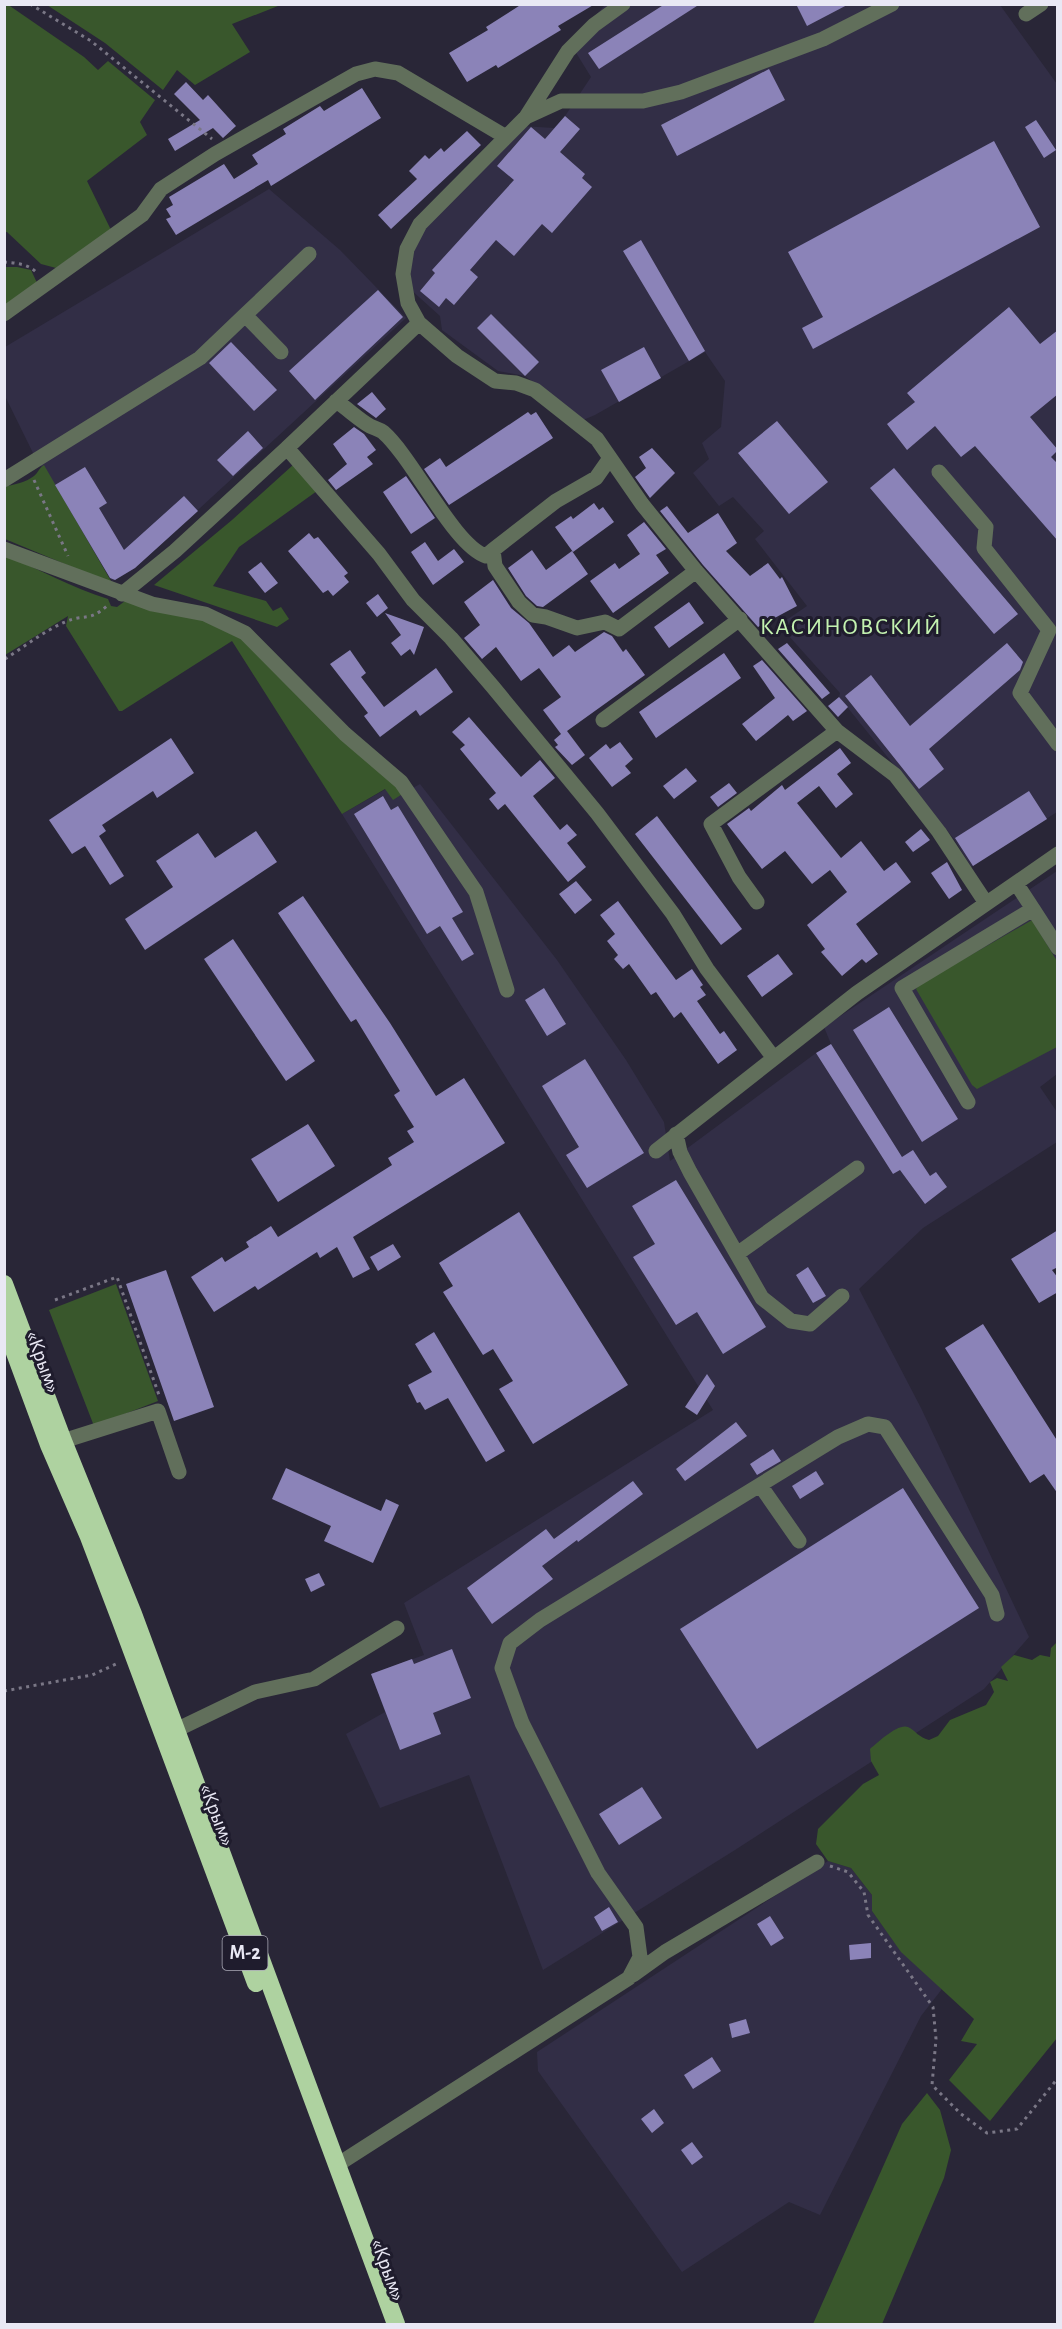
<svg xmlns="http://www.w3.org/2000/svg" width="1062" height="2329" viewBox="0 0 1062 2329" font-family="'Alegreya Sans',sans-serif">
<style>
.built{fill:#322e46}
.green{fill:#39572c}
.building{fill:#8b83b8}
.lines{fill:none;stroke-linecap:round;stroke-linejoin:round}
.path{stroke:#7a7786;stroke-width:3;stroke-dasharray:3 4.5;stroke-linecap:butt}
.minor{stroke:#616f5b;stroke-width:15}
.highway{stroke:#aed2a0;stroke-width:18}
.labels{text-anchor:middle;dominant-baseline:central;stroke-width:6;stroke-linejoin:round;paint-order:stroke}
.shield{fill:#1f1c2d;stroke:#acabb8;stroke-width:1.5}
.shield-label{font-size:20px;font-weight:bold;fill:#e9e8f4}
.street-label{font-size:21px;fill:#e9e8f4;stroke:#1f1c2d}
.quarter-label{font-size:24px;letter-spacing:1.5px;fill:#c3f2b0;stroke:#1f1c2d}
</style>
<rect width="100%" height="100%" fill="#292637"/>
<path class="built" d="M605,5h395l57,79v728l-86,55 -17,-28 -115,-142 1,-4 -61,-68 28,-19 -52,-67 9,-8 -31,-34 -14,9 -26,-33 16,-14 -7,-16 19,-16 4,-46 -20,-29 -110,63 -12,5 -58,-44 -27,-5 -56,-41 -2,-14 -30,-27 -1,-11 5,-28 10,-21 98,-103 32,2 11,-12 26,-39 -21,-34z
M269,189l71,61 66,68 -271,250 -23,13 -79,-128 -28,-57v-49z
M420,784l137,176 69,100 38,62 6,39 146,-108 77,121 14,-9 -76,-121 -7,-17 233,-156v203l-17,13 17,25v30l-134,86 -64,61 62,119 108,229 -45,52 -249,161 -192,120 -74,-195 -89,33 -34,-74 39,-22 -14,-38 53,-19 -20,-52 309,-193 -371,-596 44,-25 18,4z
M828,1861l23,7 21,27v16l29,40 41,38 -21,27 -101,199 -31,-13 -107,70 -144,-201 -1,-19z"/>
<path class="green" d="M7,4l77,53 14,13 10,-9 47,39 -15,22 7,13 -60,46 24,49 -55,38 -15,-4 -34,-32h-2l-1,-227z
M277,4l1,2 -46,18 18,28 -55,33 -18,-15 -14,20 -58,-47 -58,-38z
M5,267h12l14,3 7,15 -33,33z
M44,465l67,116 -3,1 -103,-43 -1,-52c11,-3 21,-4 30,-11 4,-3 5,-8 10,-11z
M293,465l24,26 -78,56 -26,39 53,15 7,10 8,-4 8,12 -12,8 -123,-42 78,-65z
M4,555c36,14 68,33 104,44l3,7 6,1 8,-6 72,17 47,19 160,156 -11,7 -8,-11 -43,25 -110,-173 -110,70h-3l-53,-85 2,-10 -63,39z
M1032,920l25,41v86l-80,42 -5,-4 -56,-96 4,-5z
M116,1284l42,117 -64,25 -45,-116z
M1057,1642v396l-67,83 -41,-41 28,-36 -16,-3 13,-22 -73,-67 -29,-41v-16l-21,-27 -23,-7 -12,-17 2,-15 45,-45 16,-9 -8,-14 -1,-12c7,-6 28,-26 38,-22 8,4 10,10 21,13l9,-4 12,-16 36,-15 8,-13 -4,-10 7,-4 11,3 -7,-14 13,-12 18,5 8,-5 10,2 1,-9z
M927,2093l13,17 11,40 -7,28 -62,146h-69l89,-200z"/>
<path class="building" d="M522,4h73l-37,22 3,4 -63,38 -2,-3 -29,17 -18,-29 39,-23 -2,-3z
M665,4h35l-101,65 -11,-16z
M796,4h53l-42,22z
M769,69l16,31 -108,56 -16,-31z
M186,82l17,18 5,-5 28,31 -13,12 -10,-10 -38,23 -7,-12 32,-19 -26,-26z
M362,88l19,30 -110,68 -3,-6 -92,55 -10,-16 5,-2 -5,-8 7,-4 -4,-8 55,-33 10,15 24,-15 -6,-9 34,-21 -3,-5 37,-23 4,5z
M565,116l15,13 -20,23 25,22 -3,4 10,9 -40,46 -10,-9 -28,32 -18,-16 -26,30 8,7 -24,28 -8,-7 -7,9 -19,-16 15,-18 -3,-3 82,-90 -17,-14 34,-39 14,12z
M1036,120l20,30 -12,8 -19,-31z
M467,131l14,14 -90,84 -13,-14 39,-36 -8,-8 16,-16 4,4 12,-11 3,4z
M994,141l46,86 -227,122 -11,-21 21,-11 -35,-65z
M641,240l64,111 -16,10 -66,-110z
M378,290l25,27 -88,83 -26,-29z
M1009,307l31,37 18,-14v64l-28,23 28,33 -7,7 7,7v77l-83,-95 -14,11 -26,-31 -28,24 -20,-26 28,-22 -8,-9z
M491,314l48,48 -14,14 -48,-48z
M231,342l46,48 -23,21 -45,-48z
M644,347l17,31 -42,24 -18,-32z
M372,392l14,17 -10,9 -19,-14z
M528,412l3,3 5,-3 17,26 -104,67 -25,-36 16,-11 6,9z
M777,421l51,61 -39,32 -51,-61z
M354,427l10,7 12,16 -9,7 6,7 -37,26 -8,-10 19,-16 -14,-20z
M248,431l15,17 -30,28 -16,-16z
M652,448l23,25 -25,25 -15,-21 11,-9 -7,-11z
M85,467l22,36 -8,5 25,42 60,-54 14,15 -63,57 -20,12 -5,-2 -55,-93z
M894,468l124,146 -24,20 -124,-146z
M406,476l29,42 -24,16 -28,-42z
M594,503l5,7 4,-3 11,15 -41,30 -18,-25 16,-11 2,3z
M667,506l21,27 30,-20 19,30 -11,8 24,25 18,-13 12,16 2,-2 15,29 -39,21 -55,-62 -43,-54z
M644,522l22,27 -10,6 13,18 -56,40 -23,-32 25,-18 4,6 21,-15 -13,-19z
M309,533l5,6 4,-2 30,36 -4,3 5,6 -16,14 -5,-6 -5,3 -35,-42z
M425,542l13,19 16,-12 10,13 -31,23 -22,-33z
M532,550l14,20 26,-19 16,23 -45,33 -6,-1 -11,-10 -18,-28z
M261,562l17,21 -13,10 -17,-21z
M493,580l18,28 18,15 24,34 16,-12 6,7 29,-20 8,4 11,16 3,-3 19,26 -78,56 18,24 -13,10 -17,-18 3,-2 -4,-5 7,-6 -18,-24 18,-13 -22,-29 -18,13 -25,-34 -14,12 -18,-21 16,-13 -16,-23z
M378,594l10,14 -11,9 -11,-14z
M689,602l15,21 -35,25 -15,-21z
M385,613l39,14 -10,28 -4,-6 -9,7 -10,-13 10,-8z
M787,643l43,50 -8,6 -44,-50z
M1007,643l16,19 -3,8 -91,79 15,20 -25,20 -74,-93 26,-21 39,51z
M350,650l16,23 -5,4 23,30 52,-39 17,24 -33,24 -4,-6 -36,27 -16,-21 4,-3 -38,-49z
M724,653l17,25 -85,60 -17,-26z
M762,660l45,51 -14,10 -5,-6 -32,26 -14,-17 33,-26 -22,-32z
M839,697l9,10 -10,10 -10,-11z
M469,717l52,60 19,-17 15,18 -22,18 27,34 7,-6 10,11 -10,8 19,24 -18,15 -63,-78 -7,6 -9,-11 7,-6 -36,-44 5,-4 -13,-13z
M171,738l23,35 -37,25 -4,-7 -51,34 4,6 -7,5 25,40 -14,9 -25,-39 -13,8 -23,-34z
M620,742l13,17 -8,7 6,7 -19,14 -23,-29 17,-14 4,5z
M840,748l11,15 -14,11 16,20 -17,14 -17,-22 -22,17 44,55 20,-17 23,30 12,-9 15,20 -55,42 22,30 -12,9 -4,-4 -20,17 -21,-24 4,-3 -18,-24 40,-33 -17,-22 -18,14 -27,-33 -23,18 -35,-45 22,-16 2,3 31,-26 3,5z
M686,768l11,13 -23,18 -11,-13z
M729,783l8,10 -19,14 -8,-10z
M1029,791l18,28 -74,47 -18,-28z
M383,796l8,14 7,-4 65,106 -11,6 22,36 -12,7 -22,-35 -13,8 -73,-120z
M657,816l85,113 -21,16 -86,-111z
M921,829l9,11 -17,12 -8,-10z
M256,831l21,31 -132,88 -20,-31 48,-32 -17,-26 42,-28 17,25z
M947,862l15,28 -13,9 -18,-26z
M576,881l16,19 -17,14 -16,-20z
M303,896l87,127 46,73 28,-18 41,65 -152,94 17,32 -17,9 -16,-31 -17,11 -3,-6 -59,38 -3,-4 -41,26 -23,-35 31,-20 3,5 24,-15 -3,-5 25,-16 7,11 114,-72 -4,-7 26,-16 -7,-11 7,-4 -20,-32 6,-4 -44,-72 -5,3 -73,-109z
M618,901l58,79 16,-11 11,16 -3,2 6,8 -9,6 23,33 4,-3 13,19 -19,14 -37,-52 -7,6 -18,-26 -5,3 -22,-31 -6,5 -9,-10 4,-4 -11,-14 8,-7 -15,-19z
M233,939l82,122 -29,20 -82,-122z
M778,954l15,20 -31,23 -15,-21z
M544,988l22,36 -19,12 -22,-36z
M889,1007l69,112 -36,23 -69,-112z
M831,1044l71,113 11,-7 17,26 6,-4 11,15 -22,17 -25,-34 -7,4 -77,-121z
M585,1059l59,94 -57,35 -21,-33 13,-8 -37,-61z
M308,1124l27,42 -57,36 -27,-43z
M676,1180l90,147 -43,27 -26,-42 -21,13 -43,-68 22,-13 -23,-38z
M519,1212l109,173 -95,59 -34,-55 14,-8 -20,-32 -10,6 -40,-63 10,-6 -14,-23z
M1058,1230v37l-6,3 6,8v14l-19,11 -28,-44z
M393,1244l8,13 -23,14 -8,-14z
M808,1267l18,29 -13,7 -17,-28z
M166,1270l48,137 -40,14 -48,-137z
M983,1324l75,118v52l-14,-20 -14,9 -85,-135z
M434,1332l71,119 -19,11 -38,-64 -23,12 -5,-8 -3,1 -9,-18 24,-13 -17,-28z
M707,1374l8,12 -18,29 -12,-8z
M736,1422l11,14 -62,45 -9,-12z
M773,1449l8,12 -24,14 -7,-11z
M286,1468l95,43 5,-12 13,6 -26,58 -49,-22 7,-15 -59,-27z
M816,1471l8,13 -24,15 -8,-13z
M633,1481l10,13 -65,48 -1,-2 -35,26 11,13 -61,45 -25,-36 79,-59 8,10z
M903,1488l76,120 -222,141 -77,-120z
M319,1573l6,12 -14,7 -6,-13z
M452,1649l19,49 -38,15 8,21 -41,16 -29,-76 41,-15 2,5z
M642,1787l20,31 -43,27 -20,-31z
M609,1907l9,15 -16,9 -8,-14z
M770,1916l14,22 -13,8 -14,-22z
M871,1943v15l-21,2 -1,-15z
M746,2019l4,14 -18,5 -3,-14z
M712,2057l9,14 -28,18 -9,-14z
M654,2109l10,14 -12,10 -11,-14z
M692,2142l11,15 -11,8 -11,-15z"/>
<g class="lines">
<path class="path" d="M30,4l61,37 121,98
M4,262c12,1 24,2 32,10
M34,480l34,76
M5,659c19,-12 39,-28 60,-37 20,-9 23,1 43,-17
M55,1300l62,-23 42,118
M4,1691l88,-16 24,-11 1,-3
M830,1866l18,6 16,20 4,23 65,92 3,32 -4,46 29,29 26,19 30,-4 41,-51"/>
<path class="minor" d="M1026,14l15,-10
M526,117l42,-66 26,-26 29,-21
M4,314l138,-99 19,-26 54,-35 141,-80 19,-5 23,4 108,64
M245,315l64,-61
M419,323l-11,-20 -5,-29 4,-25 13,-25 106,-107 35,-16h82l38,-9 142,-53 69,-35
M336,401c12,8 22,18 34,25 4,2 9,3 13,6 30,26 71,114 103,124l7,-6
M287,448l132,-125 38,33 38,25 21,2 19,7 62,49 45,65 54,67 141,160 58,44 44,57 47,71
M610,458l-14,20 -40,23 -63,49 2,16 24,36 14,13 13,2 31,11 28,-6 14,7 77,-58
M939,472l47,55 -2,21 65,82 -29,63 38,51
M4,480l196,-122 45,-43 36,37
M4,549l148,55 53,10 40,19 100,101 56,48 75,110 31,98
M122,594l53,-43 112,-103 92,106 34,46 38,38 42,49 104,126 76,101 34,55 66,88
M603,720l137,-101
M757,902l-18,-25 -28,-53 126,-93
M1033,909l25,39
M968,1102l-66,-114 131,-79 -17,-26
M676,1134l4,18 10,20 72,126 29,23 19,3 32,-28
M656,1151l201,-158 201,-139
M737,1254l120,-86
M63,1441l95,-30 21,61
M760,1485l39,56
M176,1730l79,-38 59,-13 83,-51
M633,1975l32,-23 152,-90
M337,2165l292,-187 11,-21 -4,-30 -38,-54 -76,-150 -20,-55 8,-25 30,-23 298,-183 30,-13 17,3 107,168 5,19"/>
<path class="highway" d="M4,1284l59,157 70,173 263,710
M4,1323l45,122 40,92 32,84 135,362"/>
</g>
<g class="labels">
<rect class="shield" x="222.5" y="1936" width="45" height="34" rx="4.5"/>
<g class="shield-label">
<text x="245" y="1953">М-2</text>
</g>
<g class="street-label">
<text transform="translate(43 1362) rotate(70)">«Крым»</text>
<text transform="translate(217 1815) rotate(69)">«Крым»</text>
<text transform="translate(388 2270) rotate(70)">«Крым»</text>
</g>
<g class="quarter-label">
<text x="851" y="627">КАСИНОВСКИЙ</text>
</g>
</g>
<rect width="1062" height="2329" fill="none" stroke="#e9e8f4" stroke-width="12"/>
</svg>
